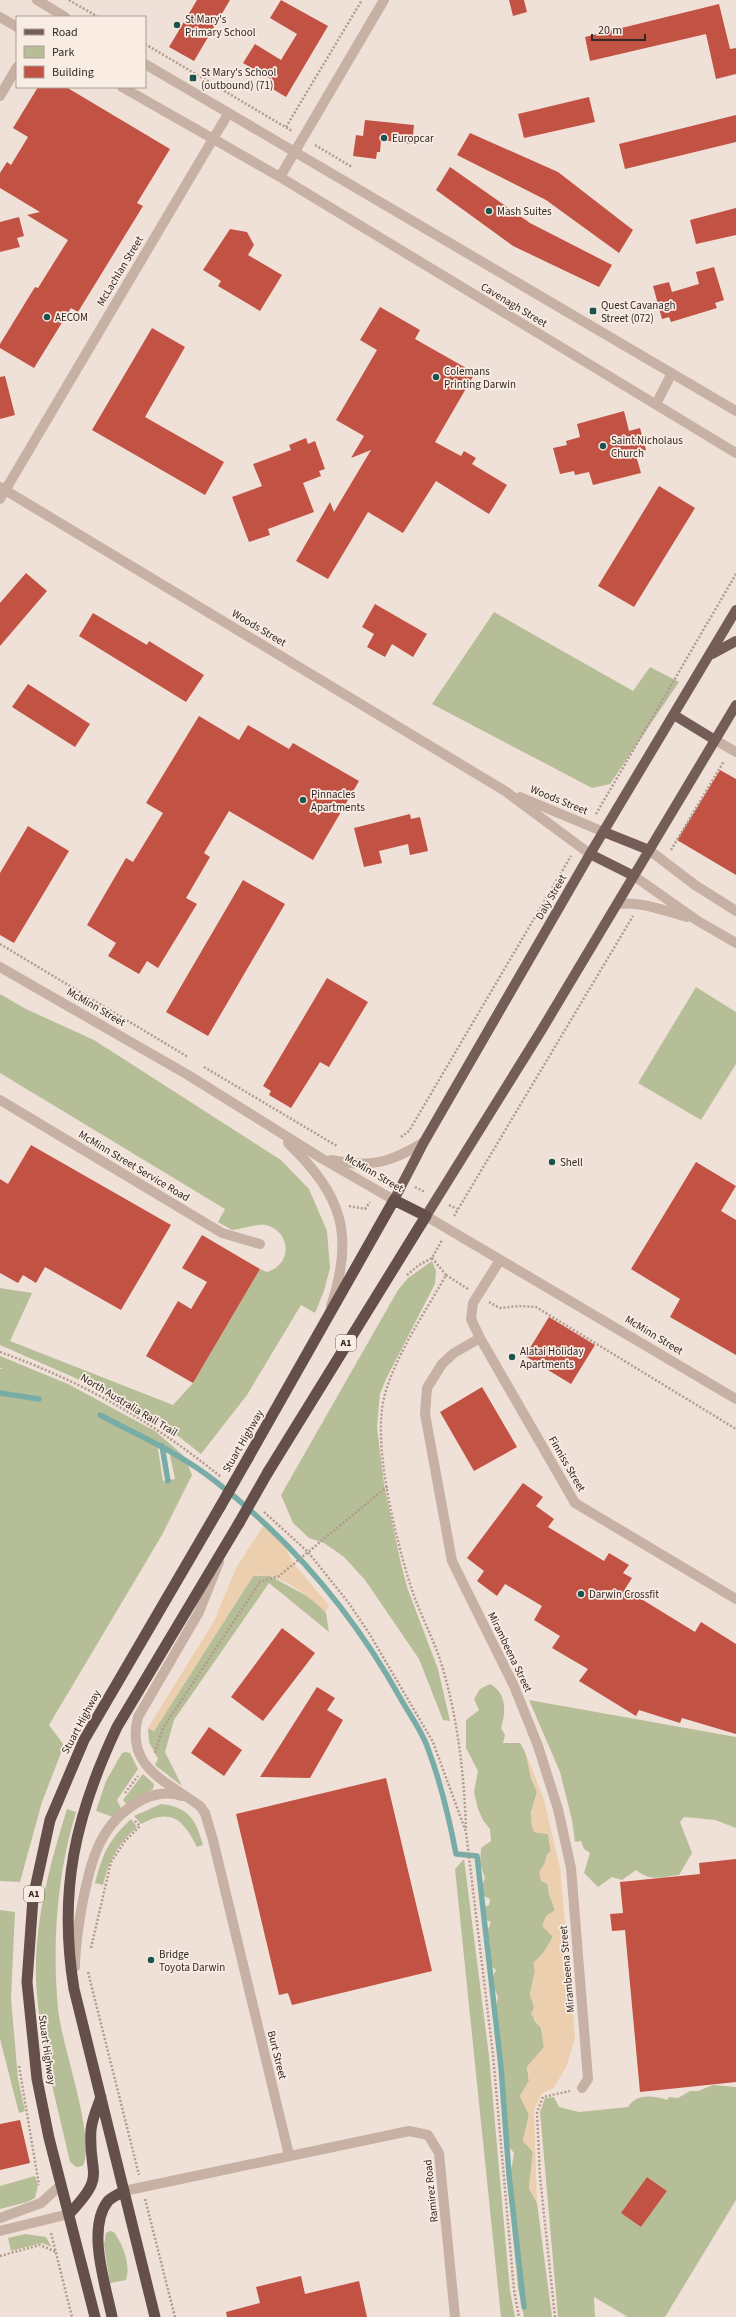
<svg xmlns="http://www.w3.org/2000/svg" width="736" height="2317" viewBox="0 0 736 2317" font-family="'Source Sans 3',sans-serif">
<style>
.green{fill:#b6be98;fill-rule:evenodd}
.sand{fill:#ebcfae}
.lines{fill:none;stroke-linecap:round;stroke-linejoin:round}
.stream{stroke:#78aca7;stroke-width:5.5}
.building{fill:#c25243}
.path{stroke:#b39a8f;stroke-width:2.5;stroke-dasharray:2 2;stroke-linecap:butt}
.minor{stroke:#c7b0a4;stroke-width:10}
.tertiary{stroke:#c7b0a4;stroke-width:10}
.primary{stroke:#745d57;stroke-width:10}
.trunk{stroke:#644f4a;stroke-width:11}
.trunk-bridge{stroke:#644f4a;stroke-width:11}
.poi-dot{fill:#1d534f;stroke:#f8ece3;stroke-width:1.5}
.labels{text-anchor:middle;dominant-baseline:central;stroke-width:3.5;stroke-linejoin:round;paint-order:stroke}
.shield{fill:#f8ece3;stroke:#6e635f;stroke-width:1}
.shield-label{font-size:10px;font-weight:bold;fill:#332826}
.poi-label{font-size:11px;fill:#332826;stroke:#f8ece3;text-anchor:start}
.street-label{font-size:11px;fill:#332826;stroke:#f8ece3}
</style>
<rect width="100%" height="100%" fill="#f0e1d8"/>
<path class="green" d="M494,612l139,79 17,-24 29,15 -69,102 -18,4 -160,-84z
M696,987l40,25v52l-35,56 -63,-37z
M0,994l26,15 68,31 187,120 28,29 18,42 3,37 -6,23 -9,22 -14,-8 -54,90 -46,59 -42,-33 -86,-44 -73,-32v-57l32,5 -22,48 163,64 20,-22 67,-114 7,3c24,-7 25,-37 2,-46 -11,-4 -26,3 -37,4l-14,-8 7,-13 -225,-136z
M432,1261l4,10 -1,13 -48,93 -7,17 -3,33 7,57 17,80 6,23 31,82 12,52 -7,-1 -24,-61 -54,-79 -21,-23 -20,-14 -15,-5 -16,-15 -12,-28 117,-205 10,-12z
M0,1356l68,28 87,47 29,25 8,19 -30,60 -113,190 15,20 -22,57 -22,80 -20,-1v-512l3,-1h-3zM157,1443l12,8 6,28 -12,2z
M253,1576h17l46,25 10,12 3,19 -60,-49 -95,137 -9,32 17,34 -27,-21 3,-6 -9,-17 -1,-14 6,3z
M490,1684c17,9 16,28 11,44l4,7 -2,8h17c10,15 10,33 17,49l-6,21 3,19 14,2 3,17 -4,4 -2,9 4,30 6,16 -2,27 -9,15 -10,11 1,8 -5,23 4,13v13l7,8 3,19 -17,20 2,14 -9,15 9,19 -6,25 10,12 -4,36 8,15 15,114h-28l-6,-29 -11,-110 3,-1 4,-24 -4,-5 -6,-15 2,-4c-2,-19 -6,-44 -2,-61l-4,-10 1,-13 -5,-9 -1,-24 3,-15 -7,-17 5,-10 -7,-6 1,-21 -5,-6 6,-15 -7,-3 -1,-11 6,-3 1,-6 -6,-3 -3,-8 4,-10 -5,-14 1,-16 10,-7 -1,-12 -7,-9 -5,-11 -4,-17 4,-21 -12,-23v-28l13,-10 -5,-11 6,-10z
M529,1700l207,37v91l-21,-8 -31,-3 -4,5 12,31 -13,22c-17,2 -28,7 -43,-5l-14,10 -10,-3 -14,10 -14,-14 6,-20 -6,-4 -3,-8 -6,1 -3,-22 -12,-48z
M126,1752l4,1 8,16 -21,31 4,8 -8,9 -17,-6 10,-30 16,-28z
M143,1774l11,10 -1,5 -26,16 -4,-5z
M161,1804c28,3 35,16 42,41l-6,2c-14,-29 -27,-39 -56,-23l-7,-8z
M67,1809l9,3c-19,63 -24,130 -18,196 3,37 38,128 25,158l-7,1 -6,-5c-13,-59 -31,-120 -34,-181 -2,-59 14,-117 31,-172z
M131,1819l6,8c-20,19 -27,31 -34,58l-8,-2c8,-30 13,-42 36,-64z
M464,1859l25,197 21,235 5,26h-14l-46,-448z
M0,1910l15,2 -4,86 7,81 7,32 -6,2 -19,-74z
M713,2085l23,2v113l-71,117h-37l-34,-20 1,20h-37l-18,-205 5,-14 9,-1 5,10 20,5 49,-5c8,-13 25,-12 39,-7l2,-3 9,1 12,-7h8zM647,2177l20,14 -26,36 -19,-14z
M35,2176l3,9 -3,13 -8,4 -27,7v-23z
M110,2231l4,1c9,13 17,33 12,48l-16,3 -6,-38 2,-12z
M25,2234l21,3 6,10 -10,-4 -31,8 -3,-13z"/>
<path class="sand" d="M264,1525l22,23 6,14 37,43 -3,8c-11,-12 -41,-35 -57,-37 -5,-1 -11,0 -16,0l-99,155 -6,-3 66,-107 23,-55z
M525,1751l19,49 16,68 15,169 -8,28 -13,23 -12,5 -8,17 3,93 -8,-15 4,-36 -10,-11 6,-26 -9,-19 9,-15 -2,-14 17,-20 -3,-19 -10,-14 3,-7 -4,-13 5,-23 -2,-8 11,-11 9,-15 -11,-11 4,-10 9,-6 -6,-16v-9l-8,-4 -2,-9c6,-7 7,-15 12,-22l-3,-16 -14,-2c-7,-15 1,-25 3,-40l-6,-13z"/>
<g class="lines">
<path class="stream" d="M0,1393l39,6
M100,1415c39,21 80,38 115,66 76,59 140,135 187,220 8,14 19,29 25,45 13,34 22,71 29,108l21,2 24,211 8,108 15,132
M162,1446l6,35"/>
</g>
<path class="building" d="M197,0h33l-36,61 -25,-14z
M281,0l47,26 -42,71 -15,-9 3,-7 -31,-18 12,-19 26,16 16,-26 -27,-16z
M509,0h15l3,12 -14,4z
M719,4l11,45 6,-1v26l-20,5 -10,-45 -116,27 -5,-24z
M38,87h28l104,62 -33,54 6,3 -65,106 -7,-4 -37,60 -34,-20v-4l35,-57 3,1 30,-48 -41,-25 13,-3 -40,-24v-15l7,-11 4,3 17,-28 -15,-9z
M589,97l6,25 -71,16 -6,-24z
M736,115v27l-111,27 -6,-25z
M365,120l49,5 -2,19 -31,-4 -1,12h-3l-1,7 -23,-3 3,-21 7,1z
M470,133l88,39 75,58 -14,23 -73,-53 -89,-45z
M450,167l80,56 82,42 -13,22 -86,-41 -77,-56z
M736,208v27l-40,9 -6,-24z
M19,217l5,19 -7,2 3,9 -20,5v-30z
M230,229l17,3 7,13 -6,10 34,20 -22,36 -42,-25 3,-5 -18,-11z
M714,267l10,33 -9,3 2,5 -46,14 -2,-5 -7,2 -9,-33 16,-4 3,10 27,-8 -3,-12z
M380,307l40,23 -5,9 60,34 -40,69 26,14 3,-5 12,7 -4,6 35,21 -18,29 -53,-33 -33,52 -35,-21 -40,67 -32,-18 34,-59 4,10 37,-62 -20,8 13,-22 -28,-16 41,-70 -17,-10z
M152,328l33,19 -40,70 79,45 -19,33 -113,-65z
M5,376l10,39 -15,4v-42z
M624,411l5,20 11,-3 6,22 -11,2 6,21 -48,12 -4,-13 -14,3 -1,-4 -14,3 -7,-26 14,-3 -1,-4 14,-4 -3,-13z
M306,438l2,6 7,-3 10,28 -6,2 2,5 -18,7 11,29 -46,17 2,6 -21,7 -17,-45 30,-11 -9,-22 38,-14 -2,-5z
M659,486l36,22 -61,99 -36,-21z
M26,573l21,18 -47,55v-43z
M375,604l52,30 -14,23 -21,-13 -7,13 -18,-10 7,-13 -12,-7z
M93,613l54,32 2,-4 55,34 -18,27 -107,-66z
M28,684l62,40 -15,23 -63,-40z
M199,716l40,24 9,-15 41,24 4,-6 66,38 -46,79 -84,-49 -25,42 6,4 -24,41 11,6 -39,64 -11,-7 -8,13 -31,-18 8,-13 -29,-18 39,-67 7,4 30,-49 -17,-10z
M720,770l16,9v96l-59,-35z
M410,814l1,5 9,-2 8,34 -18,4 -2,-11 -29,7 3,12 -18,4 -10,-39z
M28,826l41,25 -55,92 -14,-8v-62z
M243,880l42,24 -77,132 -42,-24z
M327,978l41,24 -39,65 -9,-5 -29,46 -22,-13 2,-4 -8,-5z
M31,1145l140,80 -50,85 -76,-43 -9,16 -13,-8 -5,8 -18,-10v-94l8,5z
M696,1162l40,24 -15,25 15,9v135l-66,-38 10,-18 -49,-30z
M202,1235l58,34 -67,114 -47,-27 32,-55 13,8 16,-27 -25,-14z
M549,1317l46,28 -24,39 -46,-28z
M482,1387l35,60 -43,24 -34,-59z
M523,1483l20,14 -7,9 18,13 -6,8 56,34 5,-8 20,12 -6,8 9,5 -7,11 70,43 6,-10 35,22v90l-54,-16 -2,5 -41,-13 -3,6 -57,-35 9,-12 -36,-21 8,-12 -26,-16 8,-14 -37,-22 -8,12 -20,-15 7,-10 -17,-13z
M282,1628l33,25 -52,68 -32,-24z
M317,1687l18,11 -8,12 16,10 -33,58 -50,-1z
M209,1727l33,23 -18,26 -33,-23z
M386,1778l46,193 -140,34 -4,-12 -9,2 -43,-181z
M736,1859v223l-96,10 -15,-162 -13,1 -2,-17 13,-1 -3,-31 80,-8 -1,-11z
M20,2120l10,43 -30,7v-46z
M647,2177l20,14 -26,36 -20,-14z
M301,2276l4,18 54,-13 8,36h-140l-1,-5 34,-9 -4,-16z"/>
<g class="lines">
<path class="path" d="M69,0l29,17
M145,44l147,87
M286,127l76,-127
M315,145l37,22
M596,814l140,-240
M671,850l53,-89
M0,944l188,113
M204,1067l133,79
M401,1137l8,-6 162,-275
M415,1187l10,5
M449,1205l8,4
M349,1206l16,3 5,-7
M454,1216l179,-300
M432,1258l14,17c-21,38 -49,77 -61,119 -14,48 11,146 26,193 9,28 24,54 32,82 15,52 21,105 23,159
M407,1275l12,-10 13,-7 10,-18
M446,1275l22,14
M489,1302l11,6 19,-2 17,1 200,122
M0,1352c83,30 152,69 221,125
M264,1512l44,40 40,50 21,31 64,109 33,90 27,223 21,235 5,27
M155,1753l8,-25 97,-146 19,-6 109,-90
M125,1793l13,-17
M91,1948l20,-86 14,-21 15,-15 -5,-5
M88,1972l51,203
M19,2066l20,119
M145,2199l30,118
M51,2233l21,84
M0,2256l40,-11 16,7
M555,2317l-15,-140 -3,-65 6,-15 27,-6"/>
<path class="minor" d="M0,96l17,-29
M294,153l90,-153
M0,487l505,304 85,63
M0,499l213,-360
M715,740l21,12
M520,797l84,35
M649,850l46,35 41,26
M634,876l64,45 38,22
M618,904c23,-3 47,7 69,13
M0,1100l222,133 38,11
M426,1216l310,183
M500,1260l-27,43 -2,16 9,19 -26,15 -12,11 -15,24 -2,26 27,147 62,125 24,60 20,63 13,59 17,211 -6,9
M480,1338l95,165 161,96
M219,1562l-20,50 -61,105c-13,50 28,64 62,89l5,7 8,27 76,315
M75,1967c0,-23 4,-45 8,-67 9,-42 17,-77 57,-99 12,-7 28,-10 42,-5
M124,2191l285,-60 19,4 11,18 16,164
M0,2218l41,-15 20,-18
M0,2231l69,-17"/>
<path class="tertiary" d="M37,0l28,17
M0,17l17,10
M145,64l591,347
M122,87l158,90 456,276
M213,139l15,-25
M280,177l14,-24
M656,404l16,-31
M0,967l188,108 133,83 73,42
M288,1143c54,51 67,92 43,163
M331,1160c39,8 59,3 93,-18"/>
<path class="primary" d="M712,654l24,-13
M674,715l41,25
M604,832l45,18
M590,854l44,22
M394,1200l30,-58 166,-288 146,-244
M426,1216l115,-185 195,-326"/>
<path class="trunk" d="M248,1458l146,-258 32,16 -158,256
M69,2214c39,-41 19,-37 22,-84 1,-11 6,-22 10,-33
M95,2317l-46,-179 -12,-59 -10,-97 6,-84 17,-78 34,-80 136,-233
M112,2317c-6,-31 -26,-88 -4,-116 4,-4 11,-7 16,-10
M155,2317l-81,-328c-16,-98 1,-173 43,-262l122,-204"/>
<path class="trunk-bridge" d="M220,1507l28,-49
M239,1523l29,-51"/>
</g>
<g class="poi-dot">
<circle cx="177" cy="25" r="4"/>
<rect x="189" y="74" width="8" height="8" rx="2"/>
<circle cx="384" cy="138" r="4"/>
<circle cx="489" cy="211" r="4"/>
<rect x="589" y="307" width="8" height="8" rx="2"/>
<circle cx="47" cy="317" r="4"/>
<circle cx="436" cy="377" r="4"/>
<circle cx="603" cy="446" r="4"/>
<circle cx="303" cy="800" r="4"/>
<circle cx="552" cy="1162" r="4"/>
<circle cx="512" cy="1357" r="4"/>
<circle cx="581" cy="1594" r="4"/>
<circle cx="151" cy="1960" r="4"/>
</g>
<g class="labels">
<g class="shield">
<rect x="336" y="1335" width="20" height="16" rx="3"/>
<rect x="24" y="1886" width="20" height="16" rx="3"/>
</g>
<g class="shield-label">
<text x="346" y="1343">A1</text>
<text x="34" y="1894">A1</text>
</g>
<g class="poi-label">
<text x="185" y="19">St Mary's<tspan x="185" dy="13">Primary School</tspan></text>
<text x="201" y="72">St Mary's School<tspan x="201" dy="13">(outbound) (71)</tspan></text>
<text x="392" y="138">Europcar</text>
<text x="497" y="211">Mash Suites</text>
<text x="601" y="305">Quest Cavanagh<tspan x="601" dy="13">Street (072)</tspan></text>
<text x="55" y="317">AECOM</text>
<text x="444" y="371">Colemans<tspan x="444" dy="13">Printing Darwin</tspan></text>
<text x="611" y="440">Saint Nicholaus<tspan x="611" dy="13">Church</tspan></text>
<text x="311" y="794">Pinnacles<tspan x="311" dy="13">Apartments</tspan></text>
<text x="560" y="1162">Shell</text>
<text x="520" y="1351">Alatai Holiday<tspan x="520" dy="13">Apartments</tspan></text>
<text x="589" y="1594">Darwin Crossfit</text>
<text x="159" y="1954">Bridge<tspan x="159" dy="13">Toyota Darwin</tspan></text>
</g>
<g class="street-label">
<text transform="translate(120 271) rotate(-59)">McLachlan Street</text>
<text transform="translate(514 305) rotate(31)">Cavenagh Street</text>
<text transform="translate(259 628) rotate(31)">Woods Street</text>
<text transform="translate(559 800) rotate(22)">Woods Street</text>
<text transform="translate(551 897) rotate(-60)">Daly Street</text>
<text transform="translate(96 1007) rotate(30)">McMinn Street</text>
<text transform="translate(134 1166) rotate(31)">McMinn Street Service Road</text>
<text transform="translate(374 1173) rotate(30)">McMinn Street</text>
<text transform="translate(654 1335) rotate(31)">McMinn Street</text>
<text transform="translate(129 1405) rotate(31)">North Australia Rail Trail</text>
<text transform="translate(243 1441) rotate(-60)">Stuart Highway</text>
<text transform="translate(567 1464) rotate(60)">Finniss Street</text>
<text transform="translate(510 1652) rotate(64)">Mirambeena Street</text>
<text transform="translate(81 1722) rotate(-62)">Stuart Highway</text>
<text transform="translate(567 1969) rotate(-95)">Mirambeena Street</text>
<text transform="translate(47 2050) rotate(82)">Stuart Highway</text>
<text transform="translate(277 2055) rotate(76)">Burt Street</text>
<text transform="translate(431 2191) rotate(-96)">Ramirez Road</text>
</g>
</g>
<rect x="16" y="16" width="130" height="72" fill="#f8ece3" stroke="#a99e97"/>
<rect x="24" y="29" width="20" height="6" fill="#745d57" stroke="#a99e97"/>
<text x="52" y="36" font-size="12" fill="#332826">Road</text>
<rect x="24" y="46" width="20" height="12" fill="#b6be98" stroke="#a99e97"/>
<text x="52" y="56" font-size="12" fill="#332826">Park</text>
<rect x="24" y="66" width="20" height="12" fill="#c25243" stroke="#a99e97"/>
<text x="52" y="76" font-size="12" fill="#332826">Building</text>
<path d="M592 34v6h53v-6" fill="none" stroke="#332826" stroke-width="2"/>
<text x="598" y="34" font-size="12" fill="#332826" stroke="#f8ece3" stroke-width="3" paint-order="stroke">20 m</text>
</svg>
